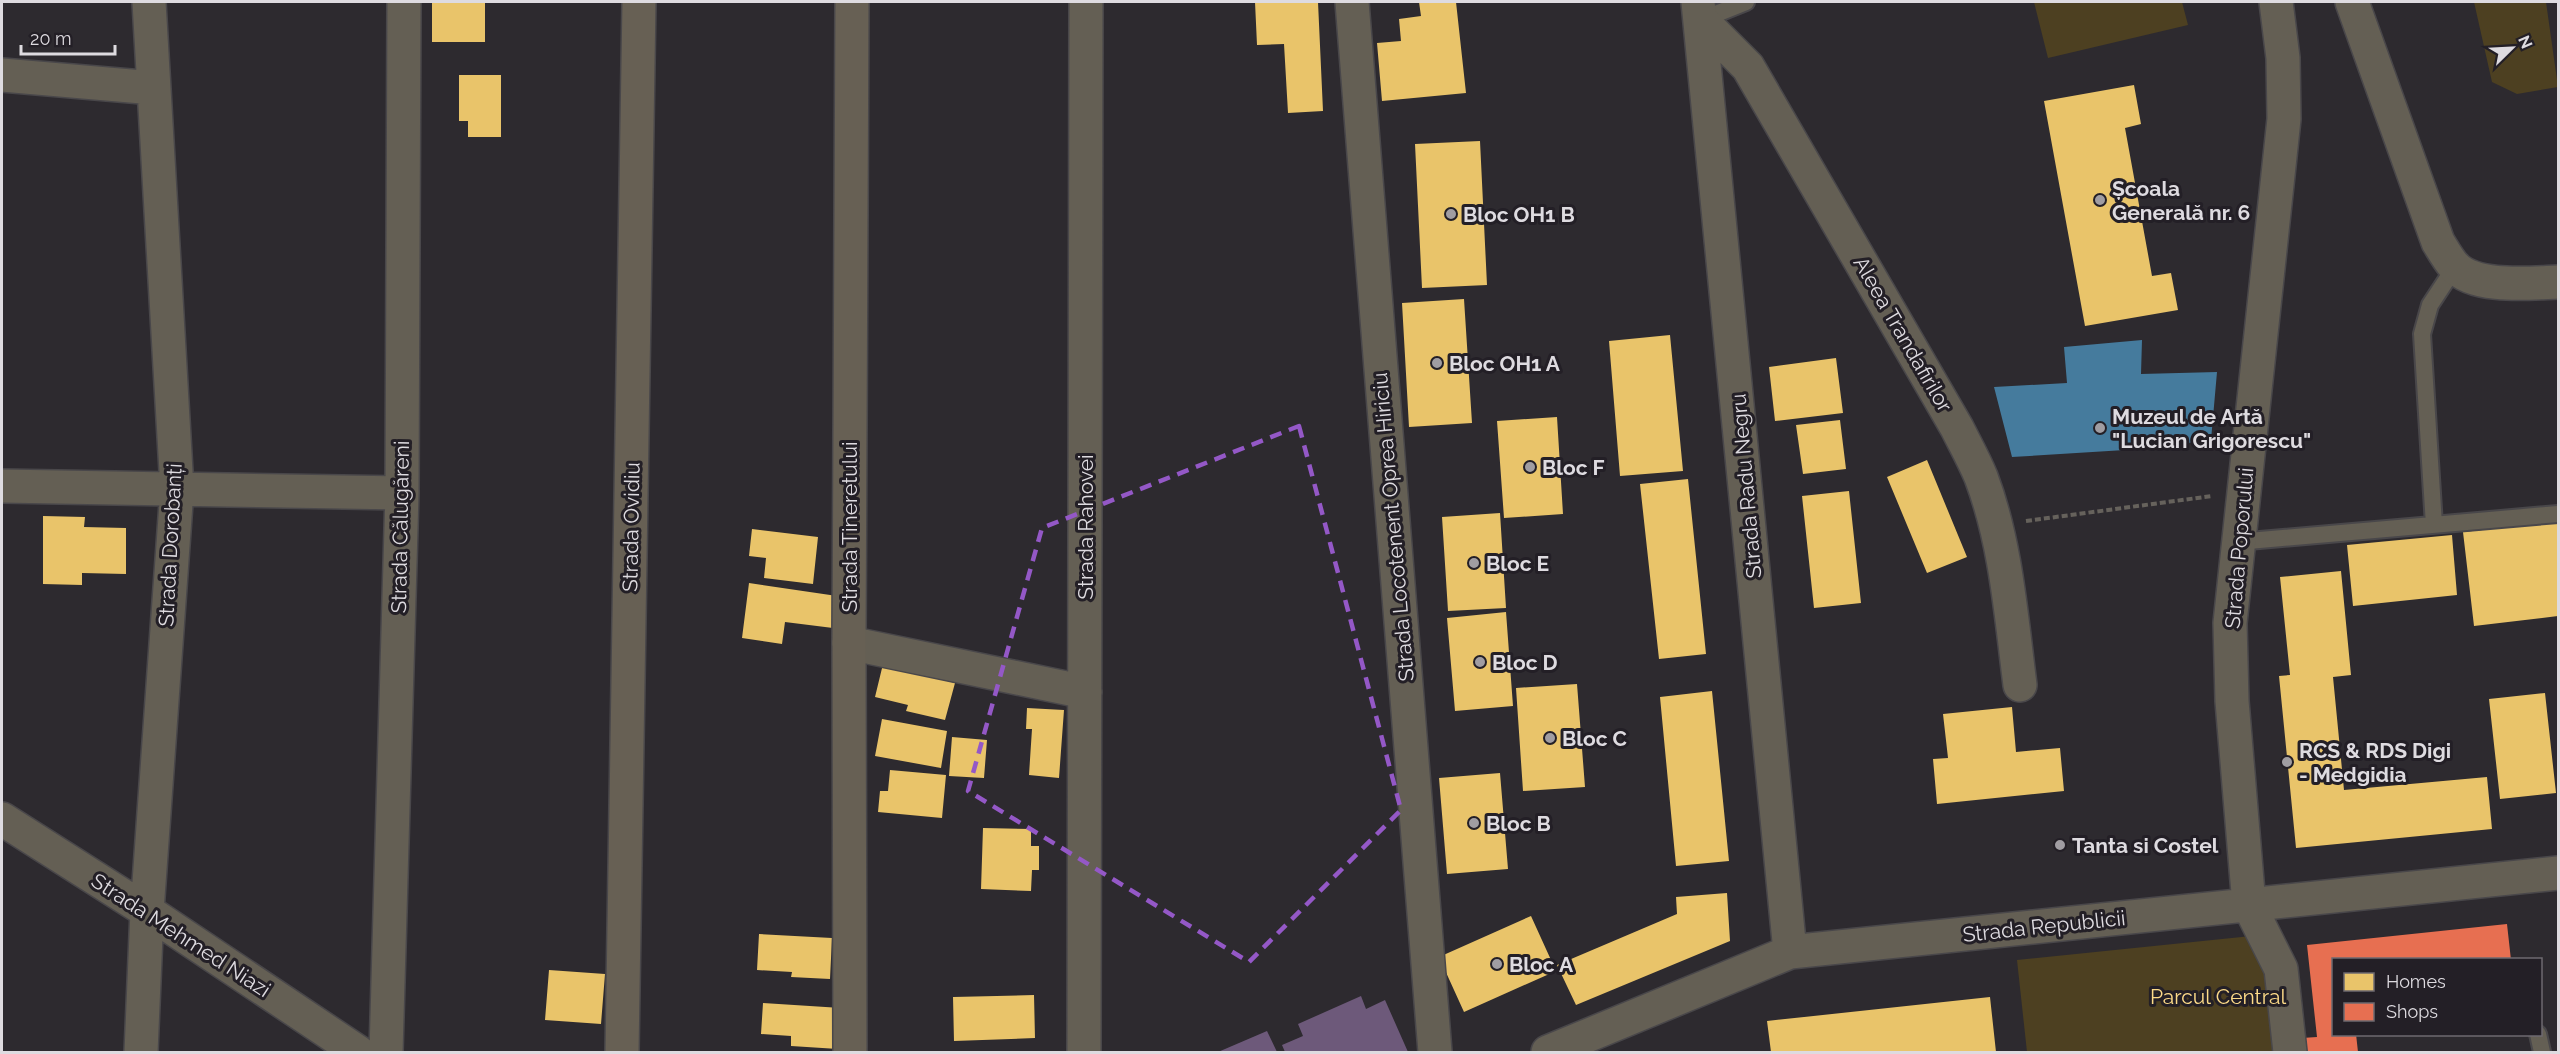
<svg xmlns="http://www.w3.org/2000/svg" width="2560" height="1054" viewBox="0 0 2560 1054" font-family="Raleway,sans-serif">
<style>
.green{fill:#4d4021}
.homes{fill:#e9c46a}
.shops{fill:#e76f51}
.offices{fill:#6d597a}
.public{fill:#457b9d}
.lines{fill:none;stroke-linecap:round;stroke-linejoin:round}
.lane-casing{stroke:#49474a;stroke-width:20}
.street-casing{stroke:#49474a;stroke-width:36}
.secondary-casing{stroke:#49474a;stroke-width:36}
.path{stroke:#66625c;stroke-width:4;stroke-dasharray:6 3;stroke-linecap:butt}
.lane{stroke:#645f54;stroke-width:16}
.street{stroke:#645f54;stroke-width:33}
.secondary{stroke:#676054;stroke-width:33}
.marked{fill:none;stroke:#9458c7;stroke-width:4.5;stroke-dasharray:12 8;stroke-linejoin:round}
.poi-dot{fill:#a09da2;stroke:#231f26;stroke-width:2}
.labels{text-anchor:middle;dominant-baseline:central;stroke-width:6;stroke-linejoin:round;paint-order:stroke}
.poi-label{font-size:21px;font-weight:bold;fill:#dedbe0;stroke:#231f26;text-anchor:start}
.street-label{font-size:21px;fill:#dedbe0;stroke:#231f26}
.park-label{font-size:21px;fill:#fcda88;stroke:#231f26}
</style>
<rect width="100%" height="100%" fill="#2d2a2f"/>
<path class="green" d="M2034,2h148l6,23 -140,33z
M2474,2h72l12,85 -41,7 -25,-12z
M2271,934l13,118h-257l-10,-92z"/>
<path class="homes" d="M432,2h53v40h-53z
M1255,2h63l5,109 -35,2 -4,-69 -27,1z
M1419,2h37l10,91 -84,8 -5,-58 24,-2 -2,-22 22,-3z
M459,75h42v62h-33v-16h-9z
M2134,85l7,39 -16,4 27,148 19,-3 7,37 -93,16 -41,-225z
M1480,141l7,144 -65,3 -7,-144z
M1464,299l8,124 -63,4 -7,-124z
M1670,335l13,136 -63,5 -11,-135z
M1836,358l7,55 -68,8 -6,-54z
M1557,417l6,97 -59,4 -7,-97z
M1840,420l6,49 -43,5 -7,-49z
M1927,460l40,97 -40,16 -40,-96z
M1688,479l18,175 -47,5 -19,-175z
M1849,491l12,112 -47,5 -12,-112z
M1500,513l6,95 -58,3 -6,-94z
M43,516l42,1 -1,10 42,1v46l-44,-1v12l-39,-1z
M2558,522v94l-84,10 -11,-94z
M752,529l66,8 -5,47 -49,-6 2,-20 -17,-2z
M2452,535l5,60 -104,11 -6,-61z
M2341,571l10,104 -18,2 11,113 143,-13 5,52 -196,19 -17,-172 11,-1 -10,-98z
M749,583l88,13 -4,32 -48,-6 -3,22 -40,-6z
M1506,612l7,94 -58,5 -8,-93z
M883,664l72,19 -10,37 -39,-9 2,-6 -33,-8z
M1577,684l8,103 -62,4 -7,-103z
M1712,691l17,170 -53,5 -16,-169z
M2545,693l11,100 -56,6 -11,-100z
M2012,707l4,45 44,-4 4,43 -127,13 -4,-45 15,-1 -5,-44z
M1027,708l37,2 -5,68 -30,-3 3,-46h-6z
M882,719l65,12 -6,37 -66,-12z
M952,737l35,3 -3,38 -35,-2z
M890,770l56,5 -4,43 -64,-6 2,-21h8z
M1500,773l8,96 -61,5 -8,-96z
M983,828l48,1v17h8v24h-7l-1,21 -50,-2z
M1727,893l3,48 -154,64 -19,-40 120,-51 -1,-17z
M1531,916l25,55 -92,41 -25,-55z
M759,934l73,4 -2,41 -39,-2 1,-5 -35,-2z
M549,970l56,4 -4,50 -56,-4z
M1034,995l1,43 -81,3 -1,-44z
M1990,997l6,55h-225l-4,-31z
M763,1003l78,5 -3,41 -47,-3v-10l-30,-2z"/>
<path class="shops" d="M2507,924l4,36h-177v74h22l2,18h-54l-2,-14 15,-1 -10,-92z"/>
<path class="offices" d="M1361,996l5,13 19,-9 23,52h-123l-3,-7 21,-9 -5,-12z
M1267,1031l10,21h-59z"/>
<path class="public" d="M2142,340l-1,34 76,-2 -6,68 -70,9 -129,8 -18,-70 73,-4 -3,-36z"/>
<g class="lines">
<defs>
<path id="lane" d="M1701,20l45,-18
M2434,525l-12,-191 8,-29 25,-38
M2237,542l321,-28
M2538,1034l4,18"/>
<path id="street" d="M1352,2l83,1050
M1698,2l92,950
M2276,2l7,56 1,61 -54,504 2,78 17,204 32,64 9,83
M2352,2l86,240c5,8 10,17 16,24 21,23 76,17 104,16
M1701,20l47,47 209,361c8,16 17,32 24,49 25,66 30,138 39,208
M2,75l152,13
M2,486l400,7
M849,643l236,49
M2,819l145,92 211,141
M141,1052l6,-141 30,-422 -28,-487
M386,1052l16,-559 2,-491
M1084,1052l2,-1050
M1548,1052l242,-100 768,-79"/>
<path id="secondary" d="M622,1052l17,-1050
M850,1052l-1,-409 3,-641"/>
</defs>
<use href="#lane" class="lane-casing"/>
<use href="#street" class="street-casing"/>
<use href="#secondary" class="secondary-casing"/>
<path class="path" d="M2026,521l186,-25"/>
<use href="#lane" class="lane"/>
<use href="#street" class="street"/>
<use href="#secondary" class="secondary"/>
</g>
<path class="marked" d="M1299,426l102,384 -152,152 -281,-171 74,-263z"/>
<g class="poi-dot">
<circle cx="2100" cy="200" r="6"/>
<circle cx="1451" cy="214" r="6"/>
<circle cx="1437" cy="363" r="6"/>
<circle cx="2100" cy="428" r="6"/>
<circle cx="1530" cy="467" r="6"/>
<circle cx="1474" cy="563" r="6"/>
<circle cx="1480" cy="662" r="6"/>
<circle cx="1550" cy="738" r="6"/>
<circle cx="2287" cy="762" r="6"/>
<circle cx="1474" cy="823" r="6"/>
<circle cx="2060" cy="845" r="6"/>
<circle cx="1497" cy="964" r="6"/>
</g>
<g class="labels">
<g class="poi-label">
<text x="2112" y="188">Școala<tspan x="2112" dy="24">Generală nr. 6</tspan></text>
<text x="1463" y="214">Bloc OH1 B</text>
<text x="1449" y="363">Bloc OH1 A</text>
<text x="2112" y="416">Muzeul de Artă<tspan x="2112" dy="24">"Lucian Grigorescu"</tspan></text>
<text x="1542" y="467">Bloc F</text>
<text x="1486" y="563">Bloc E</text>
<text x="1492" y="662">Bloc D</text>
<text x="1562" y="738">Bloc C</text>
<text x="2299" y="750">RCS &amp; RDS Digi<tspan x="2299" dy="24">- Medgidia</tspan></text>
<text x="1486" y="823">Bloc B</text>
<text x="2072" y="845">Tanta si Costel</text>
<text x="1509" y="964">Bloc A</text>
</g>
<g class="street-label">
<text transform="translate(1903 334) rotate(60)">Aleea Trandafirilor</text>
<text transform="translate(1746 486) rotate(-95)">Strada Radu Negru</text>
<text transform="translate(400 527) rotate(-89)">Strada Călugăreni</text>
<text transform="translate(631 527) rotate(-89)">Strada Ovidiu</text>
<text transform="translate(849 527) rotate(-90)">Strada Tineretului</text>
<text transform="translate(1085 527) rotate(-90)">Strada Rahovei</text>
<text transform="translate(1393 527) rotate(-95)">Strada Locotenent Oprea Hiriciu</text>
<text transform="translate(170 545) rotate(-87)">Strada Dorobanți</text>
<text transform="translate(2239 548) rotate(-85)">Strada Poporului</text>
<text transform="translate(2044 926) rotate(-6)">Strada Republicii</text>
<text transform="translate(181 935) rotate(33)">Strada Mehmed Niazi</text>
</g>
<g class="park-label">
<text x="2218" y="996">Parcul Central</text>
</g>
</g>
<rect width="2560" height="1054" fill="none" stroke="#dedbe0" stroke-width="6"/>
<rect x="2332" y="958" width="210" height="78" fill="#231f26" stroke="#6e6a70" stroke-width="1.5"/>
<rect x="2344" y="973" width="30" height="18" fill="#e9c46a" stroke="#6e6a70" stroke-width="1.5"/>
<text x="2386" y="988" font-size="18" fill="#dedbe0">Homes</text>
<rect x="2344" y="1003" width="30" height="18" fill="#e76f51" stroke="#6e6a70" stroke-width="1.5"/>
<text x="2386" y="1018" font-size="18" fill="#dedbe0">Shops</text>
<g transform="translate(2512 48) rotate(66)" stroke="#231f26" stroke-width="4.5" paint-order="stroke">
<path d="M0-4.5L10 22L0 15L-10 22Z" fill="#dedbe0"/>
<text y="-9" font-size="16" font-weight="bold" text-anchor="middle" fill="#dedbe0">N</text>
</g>
<path d="M21 45v9h94v-9" fill="none" stroke="#dedbe0" stroke-width="3"/>
<text x="30" y="45" font-size="18" fill="#dedbe0" stroke="#231f26" stroke-width="4.5" paint-order="stroke">20 m</text>
</svg>
